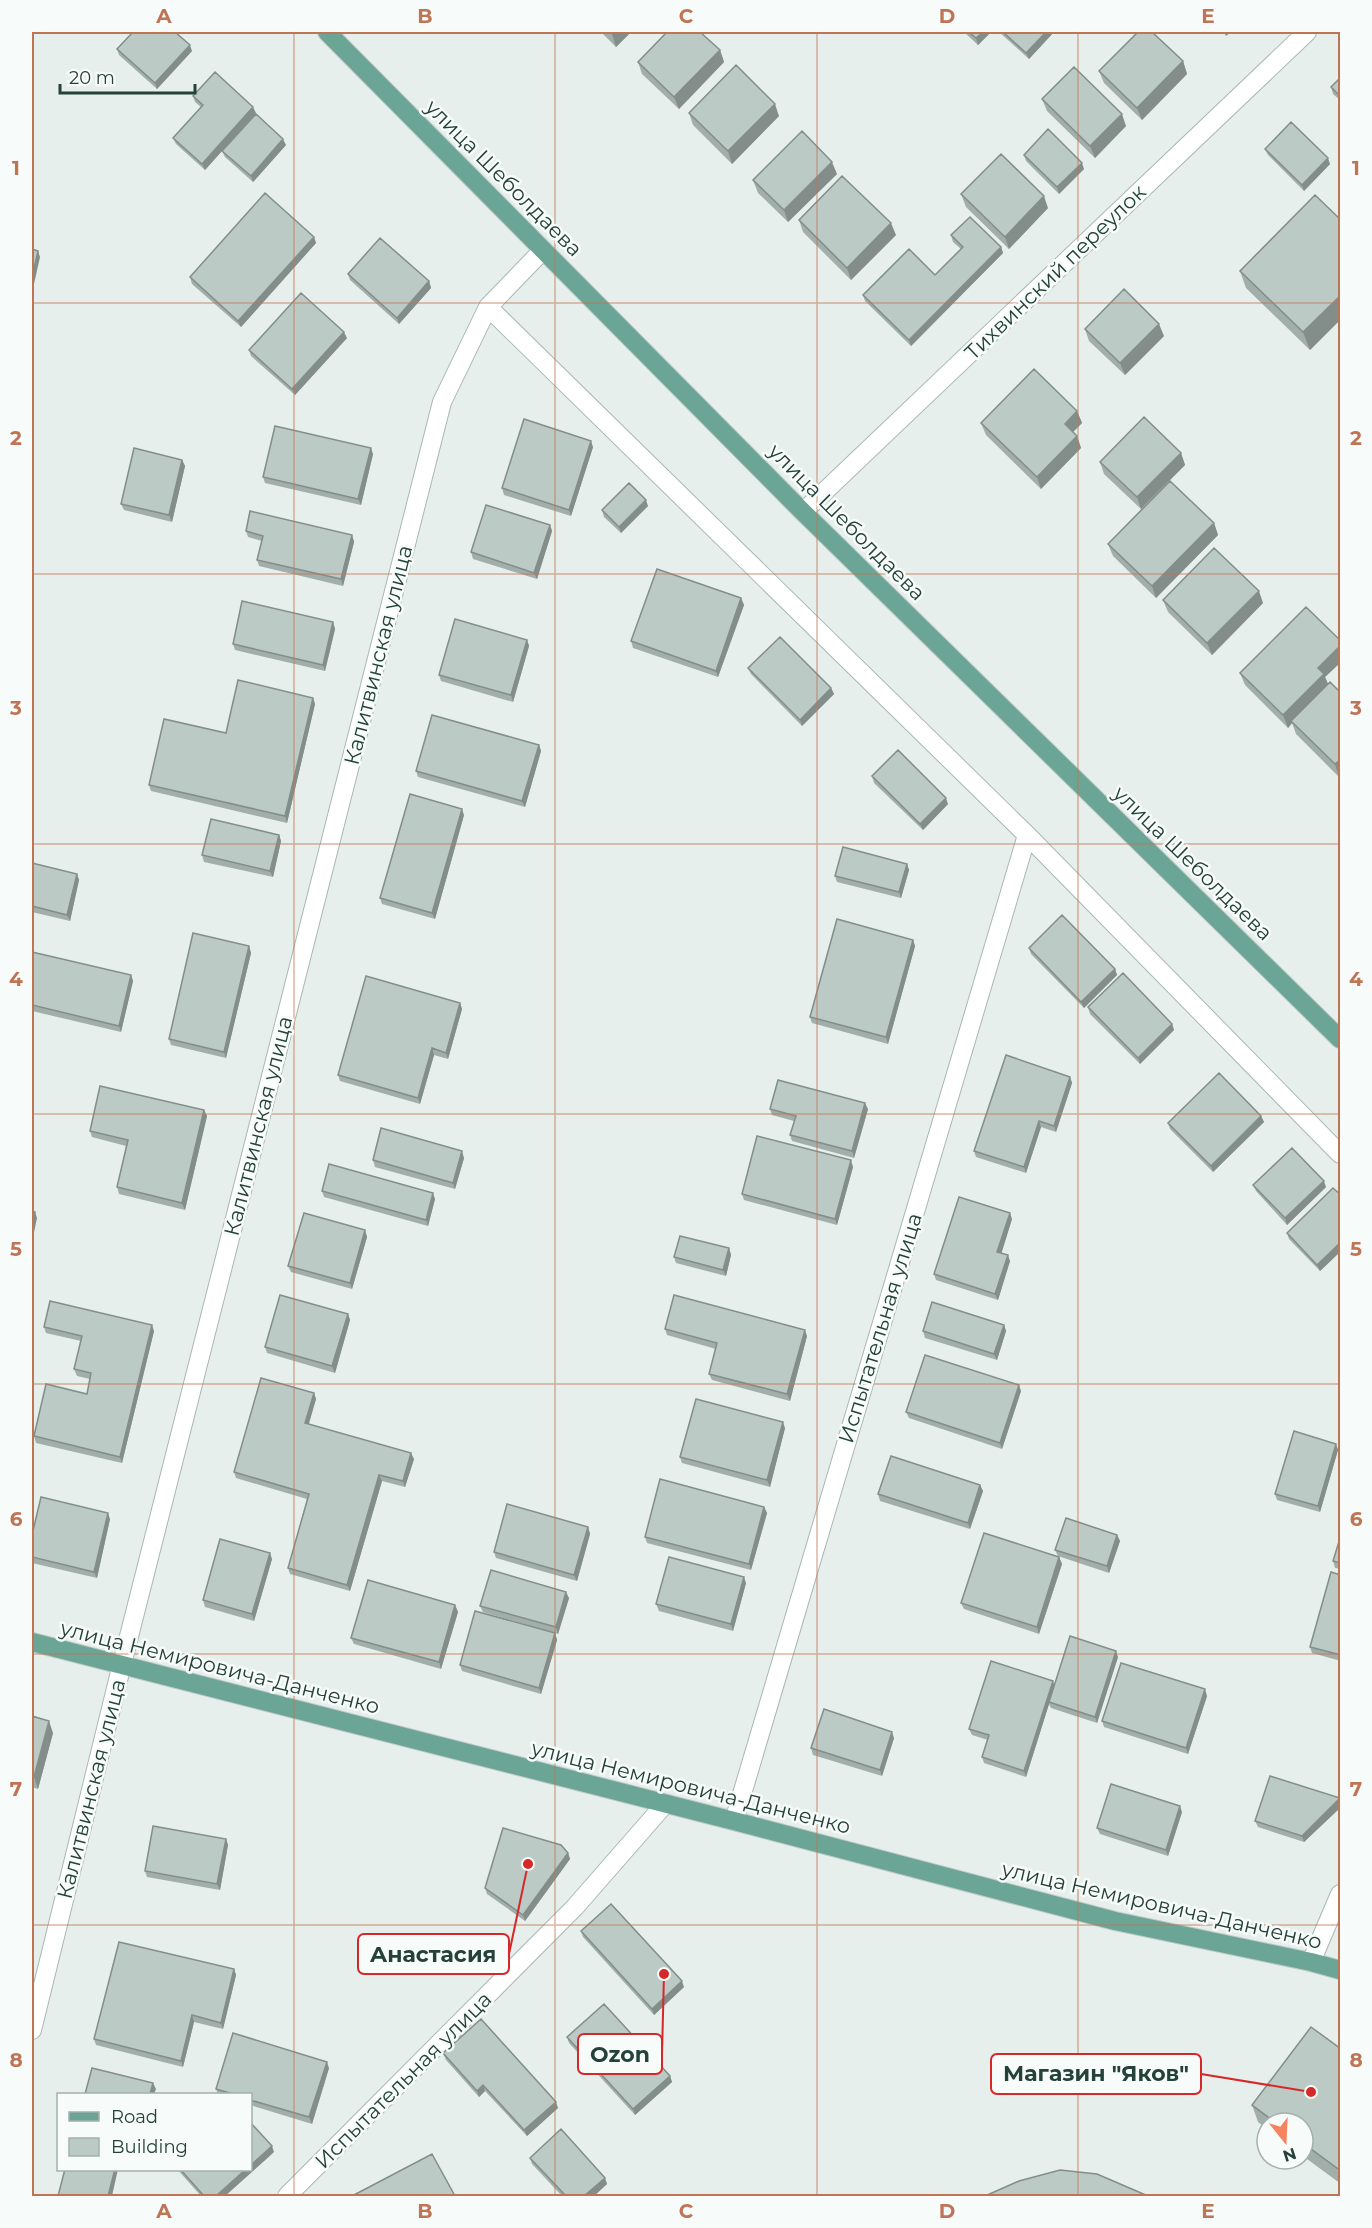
<svg xmlns="http://www.w3.org/2000/svg" width="1372" height="2228" viewBox="0 0 1372 2228" font-family="Montserrat,sans-serif">
<style>
.lines{fill:none;stroke-linecap:round;stroke-linejoin:round}
.minor-casing{stroke:#a8b8b2;stroke-width:20}
.primary-casing{stroke:#c2cac8;stroke-width:20}
.minor{stroke:#fff;stroke-width:18}
.primary{stroke:#6aa596;stroke-width:18}
.wall{fill:#a1aea9}
.shaded-wall{fill:#838d89}
.building{fill:#bbcac4;stroke:#838d89;stroke-width:1.5}
.grid{fill:none;stroke:#c07456;stroke-width:1.5;stroke-opacity:0.55}
.labels{text-anchor:middle;dominant-baseline:central;stroke-width:5;stroke-linejoin:round;paint-order:stroke}
.street-label{font-size:21px;fill:#24423a;stroke:#f7fbf9}
.leader{fill:none;stroke:#d62828;stroke-width:2}
.callout-dot{fill:#d62828;stroke:#f7fbf9;stroke-width:2}
.callout{fill:#f7fbf9;stroke:#d62828;stroke-width:2}
.callout-label{font-size:22px;text-anchor:middle;font-weight:bold;fill:#24423a}
.neatline{fill:none;stroke:#c07456;stroke-width:2}
.grid-label{font-size:20px;text-anchor:middle;font-weight:bold;fill:#c07456}
</style>
<rect width="100%" height="100%" fill="#e6efeb"/>
<g class="lines">
<defs>
<path id="minor" d="M488,307l539,528 313,319
M803,512l504,-480
M734,1821l293,-986
M1311,1962l29,-68
M32,2030l90,-366 320,-1262 46,-95 55,-57
M287,2196l288,-289 90,-103"/>
<path id="primary" d="M327,32l476,480 537,527
M32,1642l702,179 381,100 196,41 29,8"/>
</defs>
<use href="#minor" class="minor-casing"/>
<use href="#primary" class="primary-casing"/>
<use href="#minor" class="minor"/>
<use href="#primary" class="primary"/>
</g>
<path class="wall" d="M601,32h30l-15,15z
M964,32h27l-13,13z
M999,32h55l-25,27z
M117,49l75,2 -35,38 -38,-34z
M720,50l4,12 -45,47 -37,-35 -4,-12z
M1183,61l4,13 -45,46 -38,-37 -5,-12z
M1341,77v24l-8,-7 -2,-7z
M193,96l63,17 -51,57 -29,-26 -3,-6 28,-31 -6,-5z
M1042,99l84,27 -31,32 -48,-47z
M689,113l90,3 -47,48 -39,-39z
M286,145l-33,37 -28,-25 -3,-6z
M1265,149l65,15 -26,27 -36,-36z
M1024,155l60,14 -25,25 -33,-33z
M837,174l-49,48 -30,-29 -5,-13z
M961,194l87,14 -39,41 -43,-42z
M799,220l97,15 -45,45 -48,-48z
M1341,220v99l-31,31 -64,-62 -6,-17z
M951,235l50,12 2,6 -92,93 -46,-45 -2,-6 72,-20 26,-26 -8,-7z
M314,237l2,6 -75,84 -49,-43 -2,-7z
M348,274l81,7 2,7 -32,36 -49,-44z
M1085,329l79,7 -39,39 -36,-34z
M347,338l-52,57 -44,-39 -2,-6z
M1077,411l5,12 -9,9 4,4 4,12 -40,41 -55,-54 -5,-12z
M593,447l-22,69 -67,-21 -2,-7z
M1181,453l4,12 -44,44 -37,-35 -4,-12z
M373,454l-12,51 -96,-22 -2,-6z
M182,460l3,6 -13,56 -48,-12 -3,-6z
M648,506l-27,27 -17,-16 -2,-7z
M1214,523l4,12 -62,63 -43,-42 -5,-12z
M550,525l2,6 -15,48 -64,-20 -2,-7z
M246,531l106,4 2,7 -11,44 -84,-20 -2,-6 5,-19 -14,-4z
M741,598l3,7 -26,72 -85,-29 -2,-7z
M1163,600l100,3 -51,52 -44,-43z
M333,622l2,7 -10,42 -90,-21 -2,-6z
M527,640l2,6 -16,56 -72,-21 -2,-6z
M1341,641v21l-16,15 3,7 13,9v82l-2,2 -43,-43 -4,-11 -4,5 -43,-43 -5,-12z
M748,668l83,20 3,6 -32,32 -51,-52z
M313,698l2,6 -28,119 -136,-32 -2,-6 77,-52z
M539,745l2,6 -16,56 -107,-30 -2,-6z
M872,776l76,28 -25,26 -49,-47z
M464,815l-29,104 -53,-15 -2,-6z
M279,835l2,6 -8,36 -69,-15 -2,-7z
M32,863l45,11 2,6 -9,41 -38,-9z
M907,864l2,6 -8,28 -64,-16 -2,-6z
M913,940l2,6 -27,98 -76,-21 -2,-6z
M249,946l2,7 -25,105 -55,-13 -2,-6z
M1029,948l86,21 2,6 -33,33 -53,-54z
M32,952l99,23 2,6 -12,51 -89,-21z
M460,1003l2,6 -14,50 -14,-4 -14,49 -80,-23 -2,-6z
M1088,1007l84,17 2,6 -34,34 -50,-50z
M1070,1077l2,6 -16,49 -15,-5 -15,46 -50,-16 -2,-6z
M770,1109h98l-14,49 -62,-17 -2,-6 4,-14 -22,-6z
M204,1110l3,6 -22,94 -66,-16 -2,-7 9,-41 -34,-9 -2,-6z
M1261,1116l3,6 -51,50 -43,-43 -2,-6z
M464,1158l-9,31 -80,-22 -2,-7z
M853,1167l-16,58 -93,-25 -2,-6z
M1253,1185l73,2 -39,38 -31,-34z
M322,1191l113,8 -7,27 -104,-29z
M1341,1195v56l-21,20 -31,-32 -2,-6z
M1012,1219l-11,34 9,8 -12,39 -62,-20 -2,-6z
M365,1230l2,7 -15,52 -61,-17 -3,-6z
M729,1248l2,7 -5,21 -50,-13 -2,-6z
M348,1314l2,6 -15,53 -68,-20 -2,-6z
M1004,1325l2,6 -9,29 -72,-22 -2,-7z
M44,1327l110,4 -32,132 -86,-20 -2,-7 53,-42 3,-15 -13,-3 -3,-7 7,-28 -35,-8z
M665,1329l142,7 -17,65 -78,-21 -3,-6 7,-25 -49,-14z
M1021,1391l-19,58 -93,-31 -3,-6z
M314,1393l2,6 -7,25 105,35 -9,28 -23,-6 -32,110 -60,-17 -2,-6 19,-69 -71,-21 -2,-6z
M785,1428l-15,59 -88,-24 -2,-6z
M1336,1444l2,6 -18,62 -43,-12 -2,-6z
M980,1485l3,6 -13,38 -90,-28 -2,-7z
M764,1507l3,6 -16,57 -104,-27 -2,-6z
M110,1519l-13,59 -65,-15v-28z
M588,1527l2,7 -13,47 -81,-23 -2,-6z
M1117,1535l3,6 -11,32 -51,-17 -3,-6z
M1341,1535v34l-6,-1 -2,-7z
M1059,1557l3,7 -23,70 -75,-25 -3,-6z
M272,1559l-18,62 -49,-14 -2,-7z
M1341,1575v86l-29,-8 -2,-6z
M746,1583l-13,48 -74,-20 -3,-7z
M569,1598l-11,36 -75,-22 -3,-6z
M455,1605l3,7 -17,57 -87,-25 -3,-6z
M555,1633l2,7 -16,54 -79,-23 -2,-6z
M1118,1657l-21,66 -46,-15 -2,-4 -23,73 -42,-14 -2,-6 6,-17 -16,-5 -3,-6 85,-44z
M1207,1696l-19,58 -84,-27 -2,-6z
M32,1716l21,17 -15,56 -6,-2z
M894,1738l-12,38 -69,-21 -2,-7z
M1340,1798l1,9 -37,35 -46,-15 -3,-6z
M1182,1812l-14,44 -68,-22 -3,-6z
M226,1839l2,6 -8,45 -73,-13 -2,-6z
M568,1853l2,6 -45,62 -38,-27 -2,-6z
M581,1931l103,56 -30,28 -71,-78z
M234,1969l2,6 -13,54 -29,-7 -11,45 -87,-22 -2,-6z
M567,2037l103,39 2,6 -37,33 -66,-72z
M1341,2049v135l-38,-28v-33h-36v6l-9,-7 -6,-17z
M443,2053l115,55 -31,28 -42,-45 -6,6 -33,-37z
M329,2068l-17,56 -62,-19v-11h-32l-2,-5z
M274,2152l-49,44h-24l-24,-27h73z
M530,2158l75,20 2,6 -13,12h-32l-30,-32z"/>
<path class="shaded-wall" d="M615,32h16l-15,15 -4,-13z
M983,32h8l-13,13 -2,-7z
M1046,32h8l-25,27 -3,-6z
M1224,32h7l-5,4z
M190,45l2,6 -35,38 -2,-6z
M720,50l4,12 -45,47 -5,-12z
M1183,61l4,13 -45,46 -5,-12z
M775,104l4,12 -47,48 -4,-13z
M253,107l3,6 -51,57 -3,-6z
M1122,114l4,12 -31,32 -5,-12z
M283,139l3,6 -33,37 -2,-6z
M1328,158l2,6 -26,27 -2,-6z
M832,162l5,12 -49,48 -4,-12z
M1082,163l2,6 -25,25 -2,-7z
M1044,196l4,12 -39,41 -4,-12z
M891,223l5,12 -45,45 -4,-12z
M314,237l2,6 -75,84 -3,-6z
M1001,247l2,6 -92,93 -2,-6z
M38,251l2,6 -8,36v-16z
M429,281l2,7 -32,36 -2,-6z
M1341,295v24l-31,31 -7,-18z
M1159,324l5,12 -39,39 -5,-12z
M344,332l3,6 -52,57 -3,-6z
M1077,411l5,12 -13,13 -4,-12z
M1077,436l4,12 -40,41 -4,-12z
M591,441l2,6 -22,69 -2,-6z
M371,448l2,6 -12,51 -3,-6z
M1181,453l4,12 -44,44 -4,-12z
M182,460l3,6 -13,56 -3,-7z
M646,500l2,6 -27,27 -2,-6z
M1214,523l4,12 -62,63 -4,-12z
M550,525l2,6 -15,48 -3,-6z
M352,535l2,7 -11,44 -2,-7z
M1259,591l4,12 -51,52 -5,-12z
M741,598l3,7 -26,72 -2,-6z
M333,622l2,7 -10,42 -2,-6z
M527,640l2,6 -16,56 -2,-7z
M1341,645v17l-16,15 4,9 -38,35 1,2 -4,5 -5,-13 35,-47z
M831,688l3,6 -32,32 -2,-6z
M313,698l2,6 -28,119 -2,-7z
M539,745l2,6 -16,56 -3,-6z
M1341,759v16l-2,2 -4,-13z
M946,798l2,6 -25,26 -3,-6z
M462,809l2,6 -29,104 -3,-6z
M279,835l2,6 -8,36 -3,-6z
M907,864l2,6 -8,28 -2,-6z
M77,874l2,6 -9,41 -3,-6z
M913,940l2,6 -27,98 -2,-7z
M249,946l2,7 -25,105 -2,-6z
M1115,969l2,6 -33,33 -3,-6z
M131,975l2,6 -12,51 -2,-6z
M460,1003l2,6 -14,50 -2,-6z
M1172,1024l2,6 -34,34 -2,-6z
M432,1048l2,7 -14,49 -2,-6z
M1070,1077l2,6 -16,49 -2,-6z
M865,1103l3,6 -14,49 -2,-7z
M204,1110l3,6 -22,94 -3,-7z
M1261,1116l3,6 -51,50 -2,-6z
M1039,1121l2,6 -15,46 -2,-6z
M462,1151l2,7 -9,31 -2,-6z
M851,1160l2,7 -16,58 -2,-6z
M1324,1181l2,6 -39,38 -2,-7z
M433,1193l2,6 -7,27 -2,-6z
M35,1212l2,6 -5,24v-16z
M1010,1213l2,6 -12,39 -3,-6z
M365,1230l2,7 -15,52 -2,-6z
M1341,1242v9l-21,20 -3,-6z
M729,1248l2,7 -5,21 -3,-6z
M1008,1255l2,6 -12,39 -3,-6z
M348,1314l2,6 -15,53 -3,-7z
M152,1325l2,6 -32,132 -2,-6z
M1004,1325l2,6 -9,29 -3,-6z
M805,1330l2,6 -17,65 -3,-7z
M1019,1385l2,6 -19,58 -2,-6z
M314,1393l2,6 -9,30 -2,-6z
M783,1422l2,6 -15,59 -3,-7z
M1336,1444l2,6 -18,62 -2,-6z
M411,1453l3,6 -9,28 -2,-6z
M379,1475l3,6 -32,110 -3,-6z
M980,1485l3,6 -13,38 -2,-6z
M764,1507l3,6 -16,57 -2,-6z
M108,1513l2,6 -13,59 -3,-6z
M588,1527l2,7 -13,47 -3,-6z
M1117,1535l3,6 -11,32 -2,-7z
M270,1553l2,6 -18,62 -2,-7z
M1059,1557l3,7 -23,70 -2,-7z
M744,1577l2,6 -13,48 -2,-7z
M566,1592l3,6 -11,36 -2,-7z
M455,1605l3,7 -17,57 -2,-7z
M555,1633l2,7 -16,54 -2,-6z
M1116,1651l2,6 -21,66 -2,-6z
M1053,1681l2,6 -6,15v2l-23,73 -2,-6z
M1205,1689l2,7 -19,58 -2,-6z
M49,1721l4,12 -15,56 -4,-12z
M892,1732l2,6 -12,38 -2,-6z
M1340,1798l1,9 -37,35 -2,-6z
M1180,1806l2,6 -14,44 -2,-6z
M226,1839l2,6 -8,45 -3,-6z
M568,1853l2,6 -45,62 -2,-6z
M234,1969l2,6 -13,54 -2,-6z
M682,1981l2,6 -30,28 -2,-6z
M192,2015l2,7 -11,45 -2,-6z
M327,2062l2,6 -17,56 -3,-7z
M670,2076l2,6 -37,33 -2,-6z
M153,2083l3,6 -2,5h-4z
M483,2085l2,6 -6,6 -2,-6z
M556,2102l2,6 -31,28 -3,-6z
M272,2146l2,6 -49,44h-9l30,-27h4v-3z
M115,2169h3l-6,27h-4z
M605,2178l2,6 -13,12h-10z"/>
<path class="building" d="M133,32h42l15,13 -35,38 -38,-34z
M667,32h33l20,18 -46,47 -36,-35z
M969,32h14l-7,6z
M1003,32h43l-20,21z
M1138,32h14l31,29 -46,47 -38,-37z
M736,65l39,39 -47,47 -39,-38z
M1074,67l48,47 -32,32 -48,-47z
M215,72l38,35 -51,57 -29,-26 30,-33 -10,-9z
M1341,77v20l-10,-10z
M256,114l27,25 -32,37 -29,-25z
M1291,122l37,36 -26,27 -37,-36z
M1048,129l34,34 -25,24 -33,-32z
M802,131l30,31 -48,48 -31,-30z
M1001,154l43,42 -39,41 -44,-43z
M842,176l49,47 -44,45 -48,-48z
M265,193l49,44 -76,84 -48,-44z
M1315,195l26,25v75l-38,37 -63,-61z
M970,217l31,30 -92,93 -46,-45 46,-46 26,26 28,-28 -12,-12z
M380,238l49,43 -32,37 -49,-44z
M32,249l6,2 -6,26z
M1124,289l35,35 -39,39 -35,-34z
M301,293l43,39 -52,57 -43,-39z
M1034,369l43,42 -12,13 12,12 -40,41 -56,-54z
M1144,417l37,36 -44,44 -37,-35z
M524,419l67,22 -22,69 -67,-22z
M275,426l96,22 -13,51 -95,-22z
M134,448l48,12 -13,55 -48,-11z
M1170,481l44,42 -62,63 -44,-42z
M629,483l17,17 -27,27 -17,-17z
M486,505l64,20 -16,48 -63,-21z
M250,511l102,24 -11,44 -84,-19 6,-24 -17,-5z
M1214,548l45,43 -52,52 -44,-43z
M657,569l84,29 -25,73 -85,-30z
M242,601l91,21 -10,43 -90,-21z
M1306,607l35,34v4l-23,23 6,6 -41,41 -43,-42z
M455,619l72,21 -16,55 -72,-20z
M780,637l51,51 -31,32 -52,-52z
M238,680l75,18 -28,118 -136,-31 15,-66 62,14z
M1330,682l11,11v66l-6,5 -44,-43z
M432,715l107,30 -17,56 -106,-30z
M898,750l48,48 -26,26 -48,-48z
M410,794l52,15 -30,104 -52,-15z
M211,819l68,16 -9,36 -68,-16z
M843,847l64,17 -8,28 -64,-16z
M32,863l45,11 -10,41 -35,-9z
M1062,915l53,54 -34,33 -52,-54z
M837,919l76,21 -27,97 -76,-20z
M193,933l56,13 -25,106 -55,-13z
M32,952l99,23 -12,51 -87,-21z
M1123,973l49,51 -34,34 -50,-51z
M366,976l94,27 -14,50 -14,-5 -14,50 -80,-23z
M1006,1055l64,22 -16,49 -15,-5 -15,46 -50,-16z
M1219,1073l42,43 -50,50 -43,-43z
M778,1080l87,23 -13,48 -62,-16 6,-19 -26,-7z
M100,1086l104,24 -22,93 -65,-16 11,-47 -38,-9z
M381,1128l81,23 -9,32 -80,-23z
M757,1136l94,24 -16,59 -93,-25z
M1292,1148l32,33 -39,37 -32,-33z
M329,1164l104,29 -7,27 -104,-29z
M1333,1188l8,7v47l-24,23 -30,-32z
M959,1197l51,16 -13,39 11,3 -13,39 -61,-20z
M32,1211l3,1 -3,14z
M304,1213l61,17 -15,53 -62,-17z
M680,1236l49,12 -6,22 -49,-13z
M280,1295l68,19 -16,52 -67,-19z
M674,1295l131,35 -18,64 -78,-20 8,-31 -52,-14z
M50,1301l102,24 -32,132 -86,-21 12,-52 41,10 4,-21 -17,-4 8,-33 -38,-9z
M932,1302l72,23 -10,29 -71,-23z
M925,1355l94,30 -19,58 -94,-31z
M261,1378l53,15 -9,30 106,30 -8,28 -24,-6 -32,110 -59,-17 21,-74 -75,-22z
M696,1399l87,23 -16,58 -87,-23z
M1294,1431l42,13 -18,62 -43,-12z
M891,1456l89,29 -12,38 -90,-29z
M660,1479l104,28 -15,57 -104,-27z
M41,1497l67,16 -14,59 -62,-15v-22z
M507,1504l81,23 -14,48 -80,-23z
M1066,1518l51,17 -10,31 -52,-16z
M984,1533l75,24 -22,70 -76,-24z
M1341,1535v28l-8,-2z
M220,1539l50,14 -18,61 -49,-14z
M669,1557l75,20 -13,47 -75,-20z
M491,1570l75,22 -10,35 -76,-21z
M1331,1572l10,3v80l-31,-8z
M368,1580l87,25 -16,57 -88,-24z
M475,1611l80,22 -16,55 -79,-23z
M1070,1636l46,15 -21,66 -46,-15z
M991,1661l62,20 -29,90 -42,-14 7,-22 -20,-6z
M1121,1663l84,26 -19,59 -84,-27z
M824,1709l68,23 -12,38 -69,-22z
M32,1716l17,5 -15,56 -2,-1z
M1270,1776l70,22 -38,38 -47,-15z
M1111,1784l69,22 -14,44 -69,-22z
M153,1826l73,13 -9,45 -72,-13z
M503,1828l58,17 7,8 -45,62 -38,-27z
M611,1904l71,77 -30,28 -71,-78z
M119,1942l115,27 -13,54 -29,-8 -11,46 -87,-22z
M604,2004l66,72 -37,33 -66,-72z
M481,2019l75,83 -32,28 -41,-45 -6,6 -34,-38z
M1311,2027l30,22v122l-38,-28v-20h-27l-24,-18z
M233,2033l94,29 -18,55 -59,-17v-6h-17l-17,-5z
M92,2068l61,15 -3,11h-65z
M250,2122l22,24 -22,20z
M561,2129l44,49 -21,18h-18l-36,-38z
M432,2154l23,42h-103z
M65,2169h50l-7,27h-50z
M180,2169h66l-30,27h-12z
M1060,2170l37,4 51,22h-163l34,-15z"/>
<path class="grid" d="M294,32v2164M555,32v2164M817,32v2164M1078,32v2164M32,303h1308M32,574h1308M32,844h1308M32,1114h1308M32,1384h1308M32,1654h1308M32,1925h1308"/>
<g class="labels">
<g class="street-label">
<text transform="translate(504 178) rotate(45)">улица Шеболдаева</text>
<text transform="translate(1055 272) rotate(-44)">Тихвинский переулок</text>
<text transform="translate(847 522) rotate(45)">улица Шеболдаева</text>
<text transform="translate(378 655) rotate(-76)">Калитвинская улица</text>
<text transform="translate(1193 863) rotate(44)">улица Шеболдаева</text>
<text transform="translate(258 1126) rotate(-76)">Калитвинская улица</text>
<text transform="translate(880 1328) rotate(-73)">Испытательная улица</text>
<text transform="translate(220 1667) rotate(14)">улица Немировича-Данченко</text>
<text transform="translate(691 1787) rotate(14)">улица Немировича-Данченко</text>
<text transform="translate(91 1789) rotate(-76)">Калитвинская улица</text>
<text transform="translate(1162 1905) rotate(13)">улица Немировича-Данченко</text>
<text transform="translate(403 2080) rotate(-45)">Испытательная улица</text>
</g>
</g>
<path class="leader" d="M528 1864L509 1954M664 1974L662 2054M1311 2092L1201 2074"/>
<g class="callout-dot">
<circle cx="528" cy="1864" r="6"/>
<circle cx="664" cy="1974" r="6"/>
<circle cx="1311" cy="2092" r="6"/>
</g>
<g class="callout">
<rect x="358" y="1934" width="151" height="40" rx="6"/>
<rect x="578" y="2034" width="84" height="40" rx="6"/>
<rect x="991" y="2054" width="210" height="40" rx="6"/>
</g>
<g class="callout-label">
<text x="433" y="1962">Анастасия</text>
<text x="620" y="2062">Ozon</text>
<text x="1096" y="2081">Магазин "Яков"</text>
</g>
<rect width="1372" height="2228" fill="none" stroke="#f7fbf9" stroke-width="66"/>
<rect x="57" y="2093" width="195" height="78" fill="#f7fbf9" stroke="#a3b1ad" stroke-width="1.5"/>
<rect x="69" y="2112" width="30" height="9" fill="#6aa596" stroke="#a3b1ad" stroke-width="1.5"/>
<text x="111" y="2123" font-size="18" fill="#24423a">Road</text>
<rect x="69" y="2138" width="30" height="18" fill="#bbcac4" stroke="#a3b1ad" stroke-width="1.5"/>
<text x="111" y="2153" font-size="18" fill="#24423a">Building</text>
<g transform="translate(1285 2141) rotate(162)"><circle r="28" fill="#f7fbf9" stroke="#a3b1ad" stroke-width="1.5"/>
<path d="M0-4.5L10 22L0 15L-10 22Z" fill="#f4845f"/>
<text y="-9" font-size="16" font-weight="bold" text-anchor="middle" fill="#24423a">N</text>
</g>
<path d="M60 84v9h135v-9" fill="none" stroke="#24423a" stroke-width="3"/>
<text x="69" y="84" font-size="18" fill="#24423a" stroke="#f7fbf9" stroke-width="4.5" paint-order="stroke">20 m</text>
<rect x="33" y="33" width="1306" height="2162" class="neatline"/>
<g class="grid-label">
<text x="164" y="23">A</text>
<text x="425" y="23">B</text>
<text x="686" y="23">C</text>
<text x="947" y="23">D</text>
<text x="1208" y="23">E</text>
<text x="16" y="175">1</text>
<text x="1356" y="175">1</text>
<text x="16" y="445">2</text>
<text x="1356" y="445">2</text>
<text x="16" y="715">3</text>
<text x="1356" y="715">3</text>
<text x="16" y="986">4</text>
<text x="1356" y="986">4</text>
<text x="16" y="1256">5</text>
<text x="1356" y="1256">5</text>
<text x="16" y="1526">6</text>
<text x="1356" y="1526">6</text>
<text x="16" y="1796">7</text>
<text x="1356" y="1796">7</text>
<text x="16" y="2067">8</text>
<text x="1356" y="2067">8</text>
<text x="164" y="2218">A</text>
<text x="425" y="2218">B</text>
<text x="686" y="2218">C</text>
<text x="947" y="2218">D</text>
<text x="1208" y="2218">E</text>
</g>
</svg>
